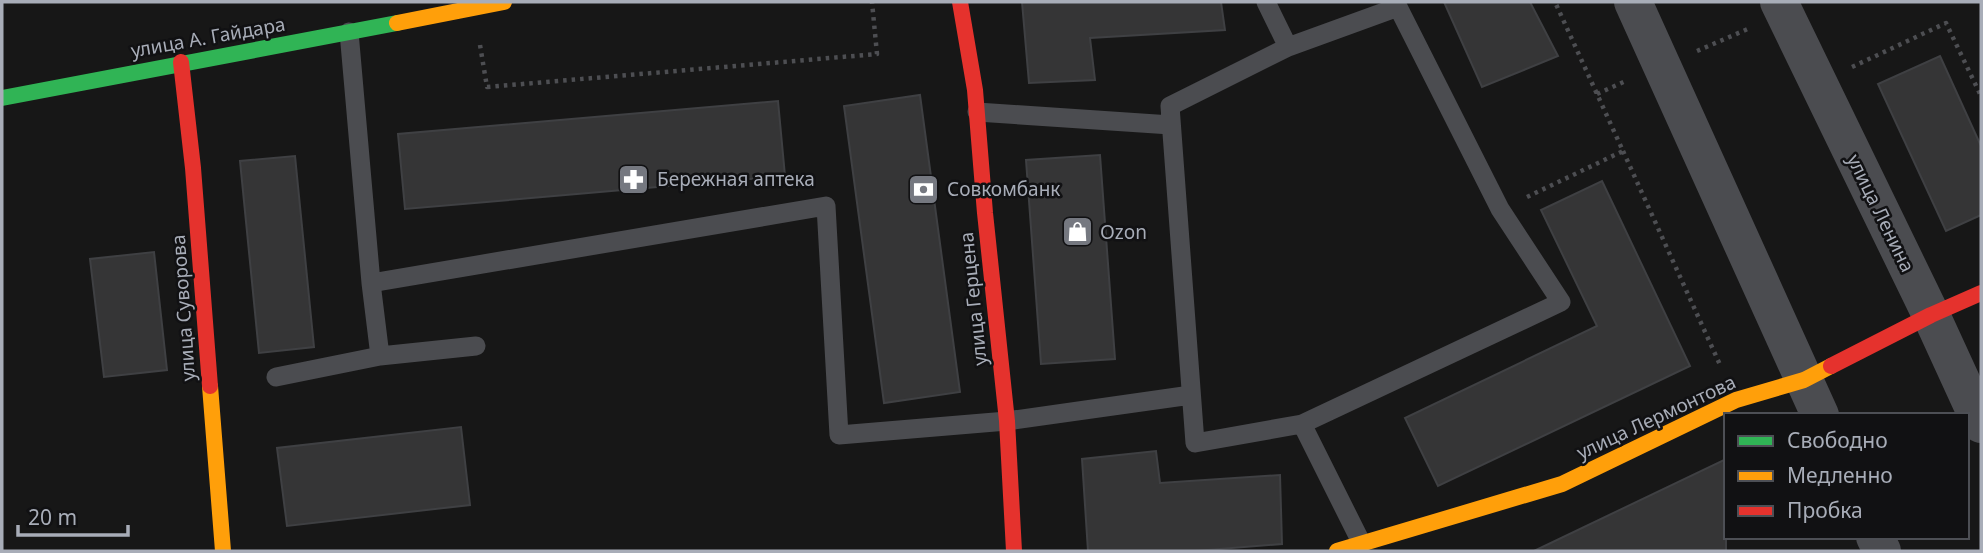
<svg xmlns="http://www.w3.org/2000/svg" width="1983" height="553" viewBox="0 0 1983 553" font-family="'Noto Sans',sans-serif">
<style>
.building{fill:#353536;stroke:#3f4043;stroke-width:2}
.lines{fill:none;stroke-linecap:round;stroke-linejoin:round}
.path{stroke:#4d4e52;stroke-width:4.5;stroke-dasharray:3.5 5;stroke-linecap:butt}
.lane{stroke:#4b4c50;stroke-width:19}
.street{stroke:#4b4c50;stroke-width:38}
.fast{stroke:#30b455;stroke-width:16}
.slow{stroke:#ff9f0a;stroke-width:16}
.jam{stroke:#e5322d;stroke-width:16}
.labels{text-anchor:middle;dominant-baseline:central;stroke-width:5;stroke-linejoin:round;paint-order:stroke}
.street-label{font-size:19px;fill:#a8adb8;stroke:#111113}
.poi-label{font-size:19px;fill:#a8adb8;stroke:#111113;text-anchor:start}
</style>
<rect width="100%" height="100%" fill="#171717"/>
<path class="building" d="M1022,2h199l4,28 -135,8 5,42 -66,3z
M1444,2h86l28,54 -76,31z
M1940,56l41,90v69l-35,16 -68,-147z
M920,95l40,297 -76,11 -40,-297z
M778,101l7,75 -380,33 -7,-75z
M1100,155l15,204 -74,5 -15,-204z
M295,156l19,191 -55,6 -19,-192z
M1602,181l88,185 -252,120 -33,-68 192,-92 -56,-116z
M154,252l13,118 -63,7 -14,-118z
M461,427l9,78 -183,21 -10,-78z
M1156,451l4,32 120,-8 2,69 -87,7h-107l-6,-92z
M1726,459v92h-192z"/>
<g class="lines">
<path class="path" d="M480,45l7,42 390,-33 -5,-52
M1697,51l53,-23
M1852,67l94,-44 35,73
M1597,94l31,-14
M1623,151l98,216
M1527,197l96,-46 -68,-149"/>
<path class="lane" d="M1266,2l22,45
M349,32l22,251 455,-77 13,229 168,-14 184,-26
M977,112l194,13
M380,356l96,-10
M276,377l104,-21 -9,-73
M1302,424l259,-122 -61,-93 -102,-202 -110,40 -118,59 25,337 107,-19 60,120"/>
<path class="street" d="M1633,2l187,413
M1779,2l152,313 50,109
M1875,537l7,14"/>
<path class="fast" d="M2,98l395,-75"/>
<path class="slow" d="M397,23l107,-21
M210,386l13,165
M1337,551l225,-67 174,-84 68,-20 27,-14"/>
<path class="jam" d="M960,2l15,88 10,123 22,208 7,130
M181,62l12,106 17,218
M1831,366l100,-51 50,-22"/>
</g>
<defs>
<symbol id="pharmacy-square" viewBox="-11 -11 22 22"><rect x="-9" y="-9" width="18" height="18" rx="4" fill="#757880" stroke="#111113"/><path d="M-2-6h4v4h4v4h-4v4h-4v-4h-4v-4h4Z" fill="#fff"/></symbol>
<symbol id="bank-square" viewBox="-11 -11 22 22"><rect x="-9" y="-9" width="18" height="18" rx="4" fill="#757880" stroke="#111113"/><path d="M-6-4H6V4H-6ZM0-2.3a2.3 2.3 0 1 0 0 4.6a2.3 2.3 0 1 0 0-4.6Z" fill="#fff"/></symbol>
<symbol id="shop-square" viewBox="-11 -11 22 22"><rect x="-9" y="-9" width="18" height="18" rx="4" fill="#757880" stroke="#111113"/><path d="M-5-2.5h2.3a2.7 3.5 0 0 1 5.4 0H5L5.5 6h-11ZM-1.5-2.5h3a1.5 2.3 0 0 0-3 0Z" fill="#fff"/></symbol>
</defs>
<g fill-rule="evenodd">
<use href="#pharmacy-square" x="616" y="162" width="35" height="35"/>
<use href="#bank-square" x="906" y="172" width="35" height="35"/>
<use href="#shop-square" x="1060" y="214" width="35" height="35"/>
</g>
<g class="labels">
<g class="street-label">
<text transform="translate(208 37) rotate(-10)">улица А. Гайдара</text>
<text transform="translate(1881 213) rotate(64)">улица Ленина</text>
<text transform="translate(973 299) rotate(-96)">улица Герцена</text>
<text transform="translate(183 308) rotate(-94)">улица Суворова</text>
<text transform="translate(1656 417) rotate(-25)">улица Лермонтова</text>
</g>
<g class="poi-label">
<text x="657" y="179">Бережная аптека</text>
<text x="947" y="189">Совкомбанк</text>
<text x="1100" y="232">Ozon</text>
</g>
</g>
<rect width="1983" height="553" fill="none" stroke="#a8adb8" stroke-width="7"/>
<rect x="1724" y="413" width="245" height="126" fill="#111113" stroke="#4d4f55" stroke-width="2"/>
<rect x="1738" y="436" width="35" height="10" fill="#30b455" stroke="#4d4f55" stroke-width="2"/>
<text x="1787" y="448" font-size="21" fill="#a8adb8">Свободно</text>
<rect x="1738" y="471" width="35" height="10" fill="#ff9f0a" stroke="#4d4f55" stroke-width="2"/>
<text x="1787" y="483" font-size="21" fill="#a8adb8">Медленно</text>
<rect x="1738" y="506" width="35" height="10" fill="#e5322d" stroke="#4d4f55" stroke-width="2"/>
<text x="1787" y="518" font-size="21" fill="#a8adb8">Пробка</text>
<path d="M18 525v10h110v-10" fill="none" stroke="#a8adb8" stroke-width="3.5"/>
<text x="28" y="525" font-size="21" fill="#a8adb8" stroke="#111113" stroke-width="5" paint-order="stroke">20 m</text>
</svg>
